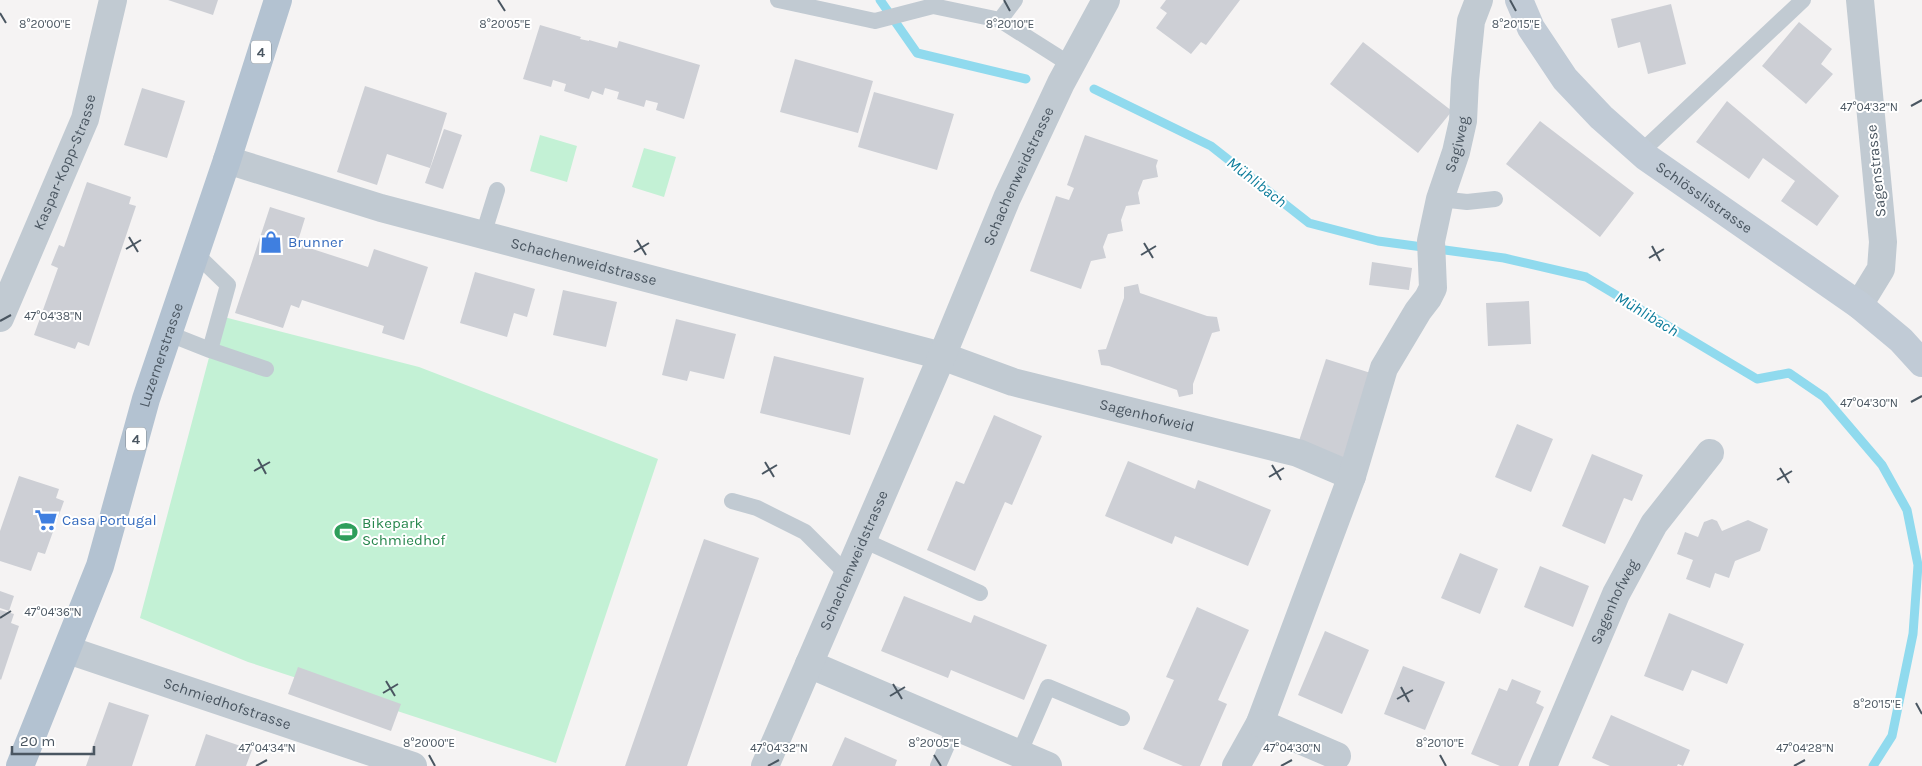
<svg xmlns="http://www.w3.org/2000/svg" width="1922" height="766" viewBox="0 0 1922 766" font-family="Karla,sans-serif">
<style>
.green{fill:#c3f1d5}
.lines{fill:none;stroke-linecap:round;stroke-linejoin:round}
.stream{stroke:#90daee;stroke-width:9}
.building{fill:#cdcfd5}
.service{stroke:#c1cad2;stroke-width:16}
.minor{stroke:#c1cad2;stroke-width:28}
.secondary{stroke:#c1cbd6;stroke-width:28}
.primary{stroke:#b3c2d1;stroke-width:28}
.ticks{fill:none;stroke:#4a5661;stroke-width:2}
.labels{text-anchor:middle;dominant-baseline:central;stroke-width:4;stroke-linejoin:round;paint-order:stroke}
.shield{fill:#fff;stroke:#808990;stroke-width:1}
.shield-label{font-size:14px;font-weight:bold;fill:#4a5661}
.street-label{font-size:15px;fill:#4a5661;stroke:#fff}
.shop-label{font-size:15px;fill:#366cbe;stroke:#fff;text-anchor:start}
.leisure-label{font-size:15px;fill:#27864d;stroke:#fff;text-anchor:start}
.water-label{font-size:16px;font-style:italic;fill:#0c7c9b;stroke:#fff}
.ticks-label{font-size:12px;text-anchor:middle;fill:#4a5661;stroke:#fff;stroke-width:4;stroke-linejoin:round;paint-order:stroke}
</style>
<rect width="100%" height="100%" fill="#f5f3f3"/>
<path class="green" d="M540,135l37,11 -10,36 -37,-11z
M644,148l32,9 -12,40 -32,-10z
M220,316l199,51 239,92 -102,304 -308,-101 -108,-44z"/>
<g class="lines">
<path class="stream" d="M880,0l37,53 109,26
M1094,89l117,57 98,77 69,18 126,17 82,19 171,102 32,-6 35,24 58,68 25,45 11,55 -5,69 -21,102 -19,30"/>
</g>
<path class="building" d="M168,0h50l-5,15z
M1166,0h74l-34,45 -5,-3 -10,12 -35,-26 11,-15 -7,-5z
M1671,4l15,60 -38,10 -8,-32 -22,6 -7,-29z
M1799,22l33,27 -11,15 12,10 -27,30 -44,-38z
M540,25l41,12 -1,2 9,2v-1l28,8 2,-7 81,24 -16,54 -28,-9 2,-7 -12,-3 -2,7 -27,-8 2,-7 -14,-4 -2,7 -11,-4 -3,8 -25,-8 2,-7 -13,-4 -2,7 -28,-8z
M1363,42l89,69 -34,42 -88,-69z
M795,59l78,22 -15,52 -78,-21z
M365,86l82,27 -17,55 -43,-14 -10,31 -40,-13z
M142,88l43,13 -18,57 -43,-13z
M874,92l80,22 -17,56 -79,-23z
M1727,101l112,95 -22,30 -36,-25 14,-20 -32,-23 -14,21 -53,-37z
M1540,121l94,72 -34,44 -94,-73z
M444,129l18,6 -19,54 -18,-6z
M1085,135l73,25 -2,6 2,11 -15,3 -5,13 2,11 -14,2 -5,14 2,11 -15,3 -5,13 3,11 -15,3 -10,28 -51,-18 26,-75 13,4 5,-12 -7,-3z
M87,182l44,15 -2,7 7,2 -47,140 -11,-4 -3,7 -41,-14 24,-67 -7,-3 8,-20 5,2z
M270,207l35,11 -8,26 71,23 6,-18 54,18 -24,73 -22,-7 2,-7 -82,-26 -3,8 -8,-3 -8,23 -48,-15z
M1372,262l40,6 -3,22 -40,-5z
M475,272l60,17 -8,28 -13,-4 -7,24 -47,-14z
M1138,284l2,9 67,23 10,1 3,14 -8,2 -19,51v10l-14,3 -2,-7 -68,-24 -8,-1 -3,-15 8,-1 18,-51v-11z
M563,290l54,12 -11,45 -53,-12z
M1529,301l2,43 -43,2 -2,-43z
M676,319l60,15 -12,45 -34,-8 -3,10 -25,-6z
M774,356l90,22 -14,57 -90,-22z
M1326,359l48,15 -27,86 -49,-16z
M994,415l48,21 -30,69 -7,-3 -30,69 -48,-21 29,-69 8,3z
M1517,424l36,15 -22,53 -36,-15z
M1592,454l51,21 -11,26 -8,-3 -19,46 -43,-18z
M1128,461l67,28 3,-9 73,30 -23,56 -73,-30 -3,8 -67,-28z
M19,476l40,13 -3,9 8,3 -19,53 -7,-2 -7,19 -31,-10v-30z
M1712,519l5,2 5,10 26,-11 20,9 -8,22 -25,10 -6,17 -14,-5 -5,15 -24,-9 7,-19 -16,-6 8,-22 13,5 6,-15z
M704,539l55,19 -56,162 -16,46h-62z
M1460,553l38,16 -18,45 -39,-16z
M1540,566l49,20 -16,41 -49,-20z
M0,591l14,5 -5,15 -9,-3z
M904,596l67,27 3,-8 73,30 -23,55 -73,-30 -3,8 -67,-27z
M1197,607l52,23 -31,70 9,4 -27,62h-17l-40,-17 31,-69 -8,-3z
M0,610l14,4 -3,9 8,3 -18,54 -1,-1z
M1669,613l75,31 -17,40 -35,-14 -9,21 -39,-15z
M1325,631l44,19 -27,64 -44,-19z
M1403,666l42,16 -20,48 -41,-16z
M298,667l103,37 -10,27 -103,-37z
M1512,679l29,12 -5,12 8,4 -26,59h-18l-29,-12 28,-66 8,3z
M109,702l40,13 -17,51h-46z
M1611,715l79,35 -7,16 -5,-2 -1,2h-67l-18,-8z
M206,734l46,16 -6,16h-51z
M845,737l52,23 -2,6h-63z"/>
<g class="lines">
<path class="service" d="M778,0l97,21 58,-15 67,14 15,-20
M1000,20l71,45
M1641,152l162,-152
M1440,199l27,3 28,-3
M483,235l14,-45
M167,333l43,17 18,-65 -33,-32
M210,350l56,19
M732,501l25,7 48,24 43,43
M863,540l117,53
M1019,754l29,-67 74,31
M938,766l17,-39"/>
<g class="minor">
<path id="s1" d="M227,160l154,48 561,148 71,26 285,71 54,23 -92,247 -24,43"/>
<path d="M1859,305l22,-36 2,-27 -23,-242"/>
<path id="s2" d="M0,318l85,-199 28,-119"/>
<path id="s3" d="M1352,476l32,-108 34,-57 10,-13 5,-10 -2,-47 9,-42 16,-47 7,-31 2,-41 6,-59 8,-21"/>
<path id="s4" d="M68,650l345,116"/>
<path d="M809,664l239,102"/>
<path d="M1260,723l77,33"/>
<path id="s5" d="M765,766l177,-410 65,-158 54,-115 45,-83"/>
<path id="s6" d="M1543,766l73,-172 38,-70 56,-71"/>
</g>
<path class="secondary" id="s7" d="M1519,0l12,28 34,51 36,38 45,40 213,148 42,35 21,23"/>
<path class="primary" id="s8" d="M20,766l80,-200 46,-167 81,-239 51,-160"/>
</g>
<path class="ticks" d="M498,0l7,11M1004,0l6,11M1510,0l6,11M0,13l6,10M1911,106l11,-6M129,237l9,15M637,240l9,15M1144,243l9,15M1652,246l8,15M126,249l15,-9M634,252l15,-9M1141,255l15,-9M1649,258l15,-9M0,321l11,-6M1911,402l11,-6M258,459l8,15M765,462l9,15M1272,465l9,15M1780,468l9,15M254,471l16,-9M762,474l15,-9M1269,477l15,-9M1777,480l15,-9M0,618l11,-7M386,681l9,15M893,684l9,15M1401,687l8,15M383,693l15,-9M890,696l15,-9M1397,699l16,-9M1916,703l6,11M429,755l6,11M934,755l7,11M1440,755l6,11M256,766l11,-6M768,766l11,-6M1281,766l11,-6M1794,766l11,-6"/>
<defs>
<symbol id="shop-bare" viewBox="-9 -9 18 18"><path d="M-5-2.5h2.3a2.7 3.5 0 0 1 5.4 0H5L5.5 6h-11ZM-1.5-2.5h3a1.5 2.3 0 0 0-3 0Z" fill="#3f7fe0" stroke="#fff" stroke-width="2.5" paint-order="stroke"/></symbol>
<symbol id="supermarket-bare" viewBox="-9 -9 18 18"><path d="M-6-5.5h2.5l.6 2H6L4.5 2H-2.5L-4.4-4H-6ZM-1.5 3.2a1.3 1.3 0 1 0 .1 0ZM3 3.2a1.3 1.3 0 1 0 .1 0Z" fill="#3f7fe0" stroke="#fff" stroke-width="2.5" paint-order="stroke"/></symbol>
<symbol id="stadium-bare" viewBox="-9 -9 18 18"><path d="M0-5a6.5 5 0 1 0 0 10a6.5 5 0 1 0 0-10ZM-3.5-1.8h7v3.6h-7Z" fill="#2e9e5b" stroke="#fff" stroke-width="2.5" paint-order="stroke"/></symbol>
</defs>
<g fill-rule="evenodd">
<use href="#shop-bare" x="255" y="226" width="32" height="32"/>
<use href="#supermarket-bare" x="30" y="504" width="32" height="32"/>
<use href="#stadium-bare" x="330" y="516" width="32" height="32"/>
</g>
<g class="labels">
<g class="shield">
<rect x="251" y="40.5" width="20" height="23" rx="4"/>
<rect x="126" y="427.5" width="20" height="23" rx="4"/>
</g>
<g class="shield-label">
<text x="261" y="52">4</text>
<text x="136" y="439">4</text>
</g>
<g class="street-label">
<text stroke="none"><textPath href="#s3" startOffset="354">Sagiweg</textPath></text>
<text stroke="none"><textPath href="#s2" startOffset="169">Kaspar-Kopp-Strasse</textPath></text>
<text transform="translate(1876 171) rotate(-96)">Sagenstrasse</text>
<text stroke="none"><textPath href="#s5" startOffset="642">Schachenweidstrasse</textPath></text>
<text stroke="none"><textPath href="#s7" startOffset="275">Schlösslistrasse</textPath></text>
<text stroke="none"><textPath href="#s1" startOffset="371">Schachenweidstrasse</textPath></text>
<text stroke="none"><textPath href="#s8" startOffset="435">Luzernerstrasse</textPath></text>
<text stroke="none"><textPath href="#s1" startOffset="955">Sagenhofweid</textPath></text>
<text stroke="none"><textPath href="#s5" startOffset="224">Schachenweidstrasse</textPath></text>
<text stroke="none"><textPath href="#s6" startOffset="179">Sagenhofweg</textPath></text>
<text stroke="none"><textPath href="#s4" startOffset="168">Schmiedhofstrasse</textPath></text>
</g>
<g class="shop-label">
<text x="288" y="242">Brunner</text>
<text x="62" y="520">Casa Portugal</text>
</g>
<g class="leisure-label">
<text x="362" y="523">Bikepark<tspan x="362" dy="17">Schmiedhof</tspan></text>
</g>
<g class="water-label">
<text transform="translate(1257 182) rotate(38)">Mühlibach</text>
<text transform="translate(1647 314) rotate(31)">Mühlibach</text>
</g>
</g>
<g class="ticks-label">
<text x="505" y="28">8°20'05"E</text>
<text x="1010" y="28">8°20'10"E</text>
<text x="1516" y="28">8°20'15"E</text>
<text x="45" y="28">8°20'00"E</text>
<text x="1869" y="111">47°04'32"N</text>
<text x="53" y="320">47°04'38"N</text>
<text x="1869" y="407">47°04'30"N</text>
<text x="53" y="616">47°04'36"N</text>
<text x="1877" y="708">8°20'15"E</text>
<text x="429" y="747">8°20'00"E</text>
<text x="934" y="747">8°20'05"E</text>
<text x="1440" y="747">8°20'10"E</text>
<text x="267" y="752">47°04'34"N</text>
<text x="779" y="752">47°04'32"N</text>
<text x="1292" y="752">47°04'30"N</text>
<text x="1805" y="752">47°04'28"N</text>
</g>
<path d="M12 746v8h82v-8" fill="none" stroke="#4a5661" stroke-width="2.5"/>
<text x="20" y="746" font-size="15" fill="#4a5661" stroke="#ffffff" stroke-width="4" paint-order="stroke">20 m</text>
</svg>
